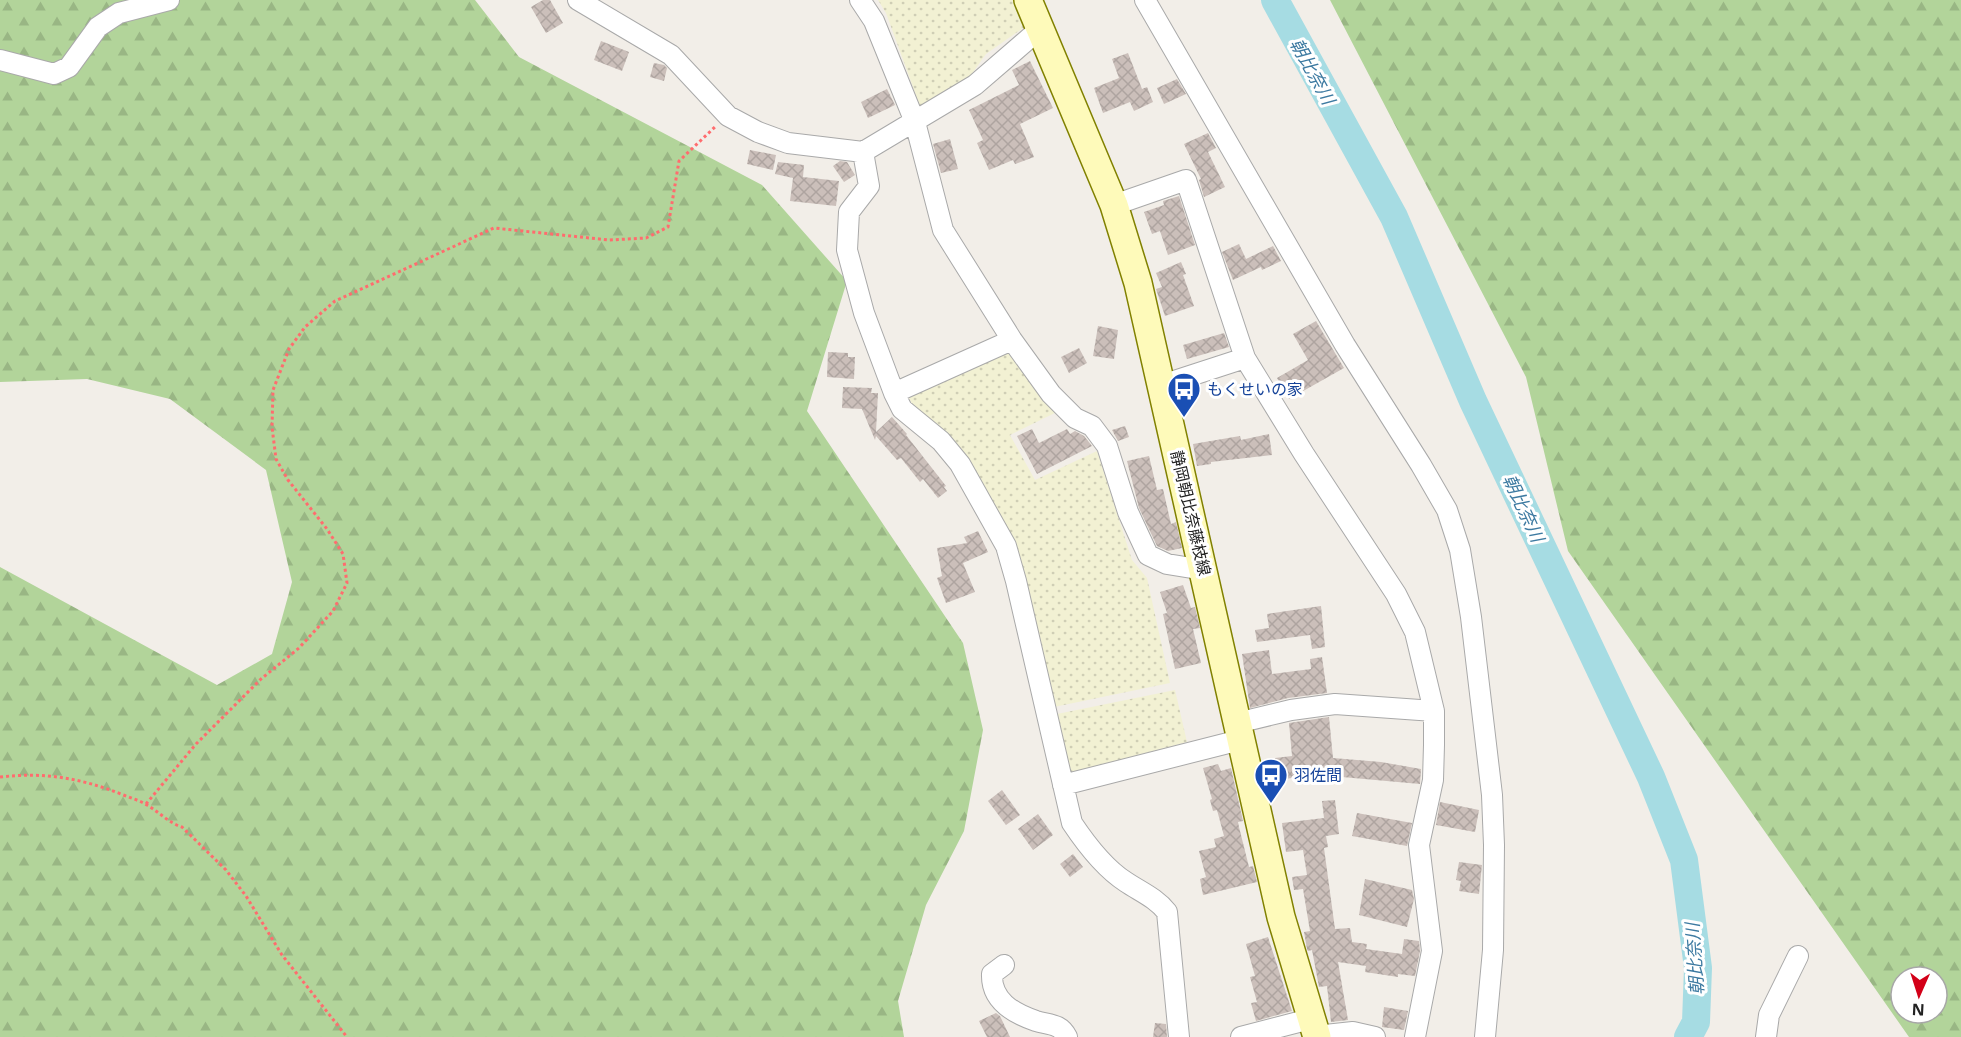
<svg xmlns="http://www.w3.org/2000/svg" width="1961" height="1037" viewBox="0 0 1961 1037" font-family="'Noto Sans','Noto Sans JP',sans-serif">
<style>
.farmland{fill:url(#farmland-dots)}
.forest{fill:url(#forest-firs);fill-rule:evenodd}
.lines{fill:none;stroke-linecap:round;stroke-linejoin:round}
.river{stroke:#a6dce3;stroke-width:28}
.building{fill:url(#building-cross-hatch)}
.minor-casing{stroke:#a9a9a9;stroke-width:22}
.secondary-casing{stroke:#818100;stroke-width:30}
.path{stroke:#ff6c6e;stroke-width:3;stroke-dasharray:3 3;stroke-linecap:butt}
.minor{stroke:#fff;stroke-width:20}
.secondary{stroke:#fefaba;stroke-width:27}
.labels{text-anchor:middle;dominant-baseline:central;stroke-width:6;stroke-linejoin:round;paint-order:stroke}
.transit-label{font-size:16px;fill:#164399;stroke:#fff;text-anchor:start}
.street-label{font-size:16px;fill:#222;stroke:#fff}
.water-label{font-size:18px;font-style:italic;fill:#3d7aa1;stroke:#fff}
</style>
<defs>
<pattern id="farmland-dots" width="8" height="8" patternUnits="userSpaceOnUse" patternTransform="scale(1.5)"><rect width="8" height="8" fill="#f2f1d3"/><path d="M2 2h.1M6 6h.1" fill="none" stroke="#cfceb5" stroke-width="1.8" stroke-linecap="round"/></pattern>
<pattern id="forest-firs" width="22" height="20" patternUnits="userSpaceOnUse" patternTransform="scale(1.5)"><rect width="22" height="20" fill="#b2d49a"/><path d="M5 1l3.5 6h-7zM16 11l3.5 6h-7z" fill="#99b684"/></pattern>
<pattern id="building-cross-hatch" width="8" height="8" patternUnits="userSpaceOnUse" patternTransform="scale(1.5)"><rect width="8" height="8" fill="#cbbfba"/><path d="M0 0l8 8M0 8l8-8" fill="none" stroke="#aea4a0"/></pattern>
</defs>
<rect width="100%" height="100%" fill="#f2eee8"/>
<path class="farmland" d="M878,0h136l12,26 -40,28 -20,28 -45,27 -35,-96z
M1009,348l50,63 -49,24 25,45 62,-29 35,109 15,18 23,105 -116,24 -32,-130 -65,-129 -18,-21 -23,-15 -10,-20z
M1175,690l12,52 -116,31 -14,-59z"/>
<path class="forest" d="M0,0h475l44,57 243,128 85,96 -40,130 156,232 20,87 -19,101 -38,74 -28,96 6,36h-904v-470l217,118 55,-31 20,-72 -26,-112 -96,-71 -83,-20 -87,3z
M1330,0h631v1037h-52l-341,-486 -42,-174zM1901,977h36v36h-36z"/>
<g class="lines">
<path class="river" d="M1275,0l119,217 79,184 178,376 33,83 14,108 -2,54 -8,15"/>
</g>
<path class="building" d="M543,0h7l13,23 -17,10 -15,-26z
M601,41l28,11 -7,19 -28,-11z
M1128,53l14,36 5,-2 6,15 -19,9 -4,-9 -27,11 -9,-25 25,-10 -7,-19z
M1030,61l23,47 -33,16 14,33 -19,7 -2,-4 -24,10 -12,-27 6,-3 -14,-30 50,-25 -7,-15z
M654,63l10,2 3,3 -3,13 -14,-4z
M1177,79l9,15 -22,10 -7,-16z
M887,89l8,16 -27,13 -7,-16z
M1208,133l8,15 -8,4 17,35 -21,10 -5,-17 2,-1 -17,-35z
M950,139l8,30 -17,4 -8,-29z
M750,150l26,5 -3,15 -26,-6z
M840,161l7,1 8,13 -11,7 -11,-16z
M778,162l26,3 -1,12 36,4 -3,25 -46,-5 3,-23 -18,-4z
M1179,196l16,49 -27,10 -8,-24 -8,3 -8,-22 20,-7 -1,-4z
M1239,244l7,15 27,-13 8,15 -19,9 -1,-3 -28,13 -11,-28z
M1181,262l5,12 -3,1 11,31 -29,10 -9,-27 6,-2 -6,-14z
M1316,321l28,47 -55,31 -12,-21 31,-18 -15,-26z
M1098,326l20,4 -4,29 -21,-3z
M1224,333l5,14 -42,12 -4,-14z
M1079,348l8,15 -18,10 -8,-16z
M828,352l20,1v4h7l-1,22 -27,-2z
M843,387l29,1 -1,5h7l-2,39 16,-15 15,17 -1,1 40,51 -2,1 3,4 -9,7 -15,-19 -3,3 -19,-24 -4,2 -21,-24 -1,4 -13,-31 -20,-1z
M1125,426l4,11 -11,4 -6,-11z
M1032,429l7,14 28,-14 3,5 5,-3 9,5 8,10 -55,28 -20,-38z
M1269,434l3,21 -61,7v2l-14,2 -4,-22 47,-8 1,4z
M1149,456l8,34 6,-1 8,35 5,-2 6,26 -14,3 -11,-5 -18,-38 -12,-47z
M978,531l10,21 -25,11 12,29 -29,11 -9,-25 5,-2 -5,-28 30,-5 -3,-6z
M1183,585l8,23 4,-1 5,21 -7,1 8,34 -26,6 -12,-55 4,-1 -7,-21z
M1321,606l4,41 -13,2 -2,-14 -53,7 -2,-12 14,-2 -2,-14z
M1269,650l3,24 39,-5 -1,-10 12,-2 5,36 -39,5 -38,10 -8,-54z
M1329,717l4,41 48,4 40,7 -1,15 -78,-7 1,-6 -73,10 -2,-14 8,-2 -1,-7 17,-2 -3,-33z
M1218,764l3,7 10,-3 12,53 -5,1 1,5 10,40 4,-1 4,16 -54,13 -3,-16 6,-2 -7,-26 17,-4 -2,-8 10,-3 -7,-26 -4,1 -3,-11 2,-1 -9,-31z
M1002,790l18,25 -14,10 -18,-24z
M1335,800l4,34 -13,2 2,11 -4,1 11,81 15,-1 2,14 15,2 -1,5 36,5 2,-15 15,2 1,10 -5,25 -17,-2v3l-33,-5 1,-6 -28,-4 10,58 -17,2 -4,-36 -8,1 -7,-37 -4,1 -1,-2 -3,-17 6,-1 -7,-42 -9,1 -2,-13 15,-2 -4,-25 -17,2 -4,-29 42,-5 -2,-17z
M1440,802l39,8 -4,22 -39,-7z
M1357,813l55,10 -5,23 -55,-10z
M1038,814l15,21 -20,15 -15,-21z
M1073,854l10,13 -13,10 -10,-13z
M1459,862l23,3 -3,29 -20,-3 2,-10 -5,-1z
M1365,879l47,11 2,9 -7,28 -48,-12z
M1268,937l24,74 -36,10 -5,-18 6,-1 -7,-25 5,-1 -9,-32z
M1384,1007l24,4 -4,19 -22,-3z
M996,1013l4,3 10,21h-23l-8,-16z
M1155,1023l11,1 1,13h-14z"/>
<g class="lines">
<defs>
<path id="minor" d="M578,0l93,55 57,61 30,16 30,11 75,9 112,-67 66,-57
M860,0l14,21 41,101 28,108 69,110 39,54 24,24 17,8 15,20 21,66 20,43 19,9 37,6
M1145,0l200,345 76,120 26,45 13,40 11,67 21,178 2,50 -1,105 -8,87
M0,60l54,14 15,-7 29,-40 21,-14 50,-13
M863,152l6,34 -20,26 -2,38 17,63 30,80 8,16 39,32 19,23 46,82 10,35 56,242c14,21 32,45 54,59 15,10 30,16 41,30l12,125
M1114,205l72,-25 59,178 59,96 92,140 19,38 19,79v34l-1,35 -14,65 13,106 -17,86
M1162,385l83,-27
M894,393l118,-53
M1237,723l54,-13 44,-6 99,7
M1063,785l177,-45
M1004,965l-12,9c-1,26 20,39 44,47 13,4 24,2 31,16
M1316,1036l37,-4 22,5
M1241,1037l69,-18
M1766,1037l3,-22 29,-59"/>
<path id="secondary" d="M1028,0l86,205 24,78 143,634 36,120"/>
</defs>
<use href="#minor" class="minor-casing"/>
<use href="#secondary" class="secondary-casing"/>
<path class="path" d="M0,777c45,-5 80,1 121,17 9,4 18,6 26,11 12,7 22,18 35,22l44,43 20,26 36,59 65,82
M146,804l50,-60 65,-65 38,-31 34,-37 14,-28 -4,-29 -16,-25 -39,-49 -12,-21 -4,-32 1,-37 16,-41 16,-22 30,-26 159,-73 115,12 37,-2 22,-11 11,-66 37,-35"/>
<use href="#minor" class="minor"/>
<use href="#secondary" class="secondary"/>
</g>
<defs>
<symbol id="bus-pin" viewBox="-11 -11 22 30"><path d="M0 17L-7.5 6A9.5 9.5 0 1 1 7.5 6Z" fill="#1a4fb4" stroke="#fff"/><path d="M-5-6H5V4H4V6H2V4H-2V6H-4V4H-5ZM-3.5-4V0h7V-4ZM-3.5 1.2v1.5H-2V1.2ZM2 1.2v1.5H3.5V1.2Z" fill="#fff"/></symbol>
</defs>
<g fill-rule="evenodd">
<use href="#bus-pin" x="1165" y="370" width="38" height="52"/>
<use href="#bus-pin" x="1252" y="756" width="38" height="52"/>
</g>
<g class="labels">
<g class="transit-label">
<text x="1207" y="389">もくせいの家</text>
<text x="1294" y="775">羽佐間</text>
</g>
<g class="street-label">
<text transform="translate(1191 513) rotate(77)">静岡朝比奈藤枝線</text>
</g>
<g class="water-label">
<text transform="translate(1313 71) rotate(61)">朝比奈川</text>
<text transform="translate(1524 508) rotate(65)">朝比奈川</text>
<text transform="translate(1694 959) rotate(-94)">朝比奈川</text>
</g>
</g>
<g transform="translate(1919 995) rotate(183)"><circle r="28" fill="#ffffff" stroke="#a7a7a7" stroke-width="1.5"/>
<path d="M0-4.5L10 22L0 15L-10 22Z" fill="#d30018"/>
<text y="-9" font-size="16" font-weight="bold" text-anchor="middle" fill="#222222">N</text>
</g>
</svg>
